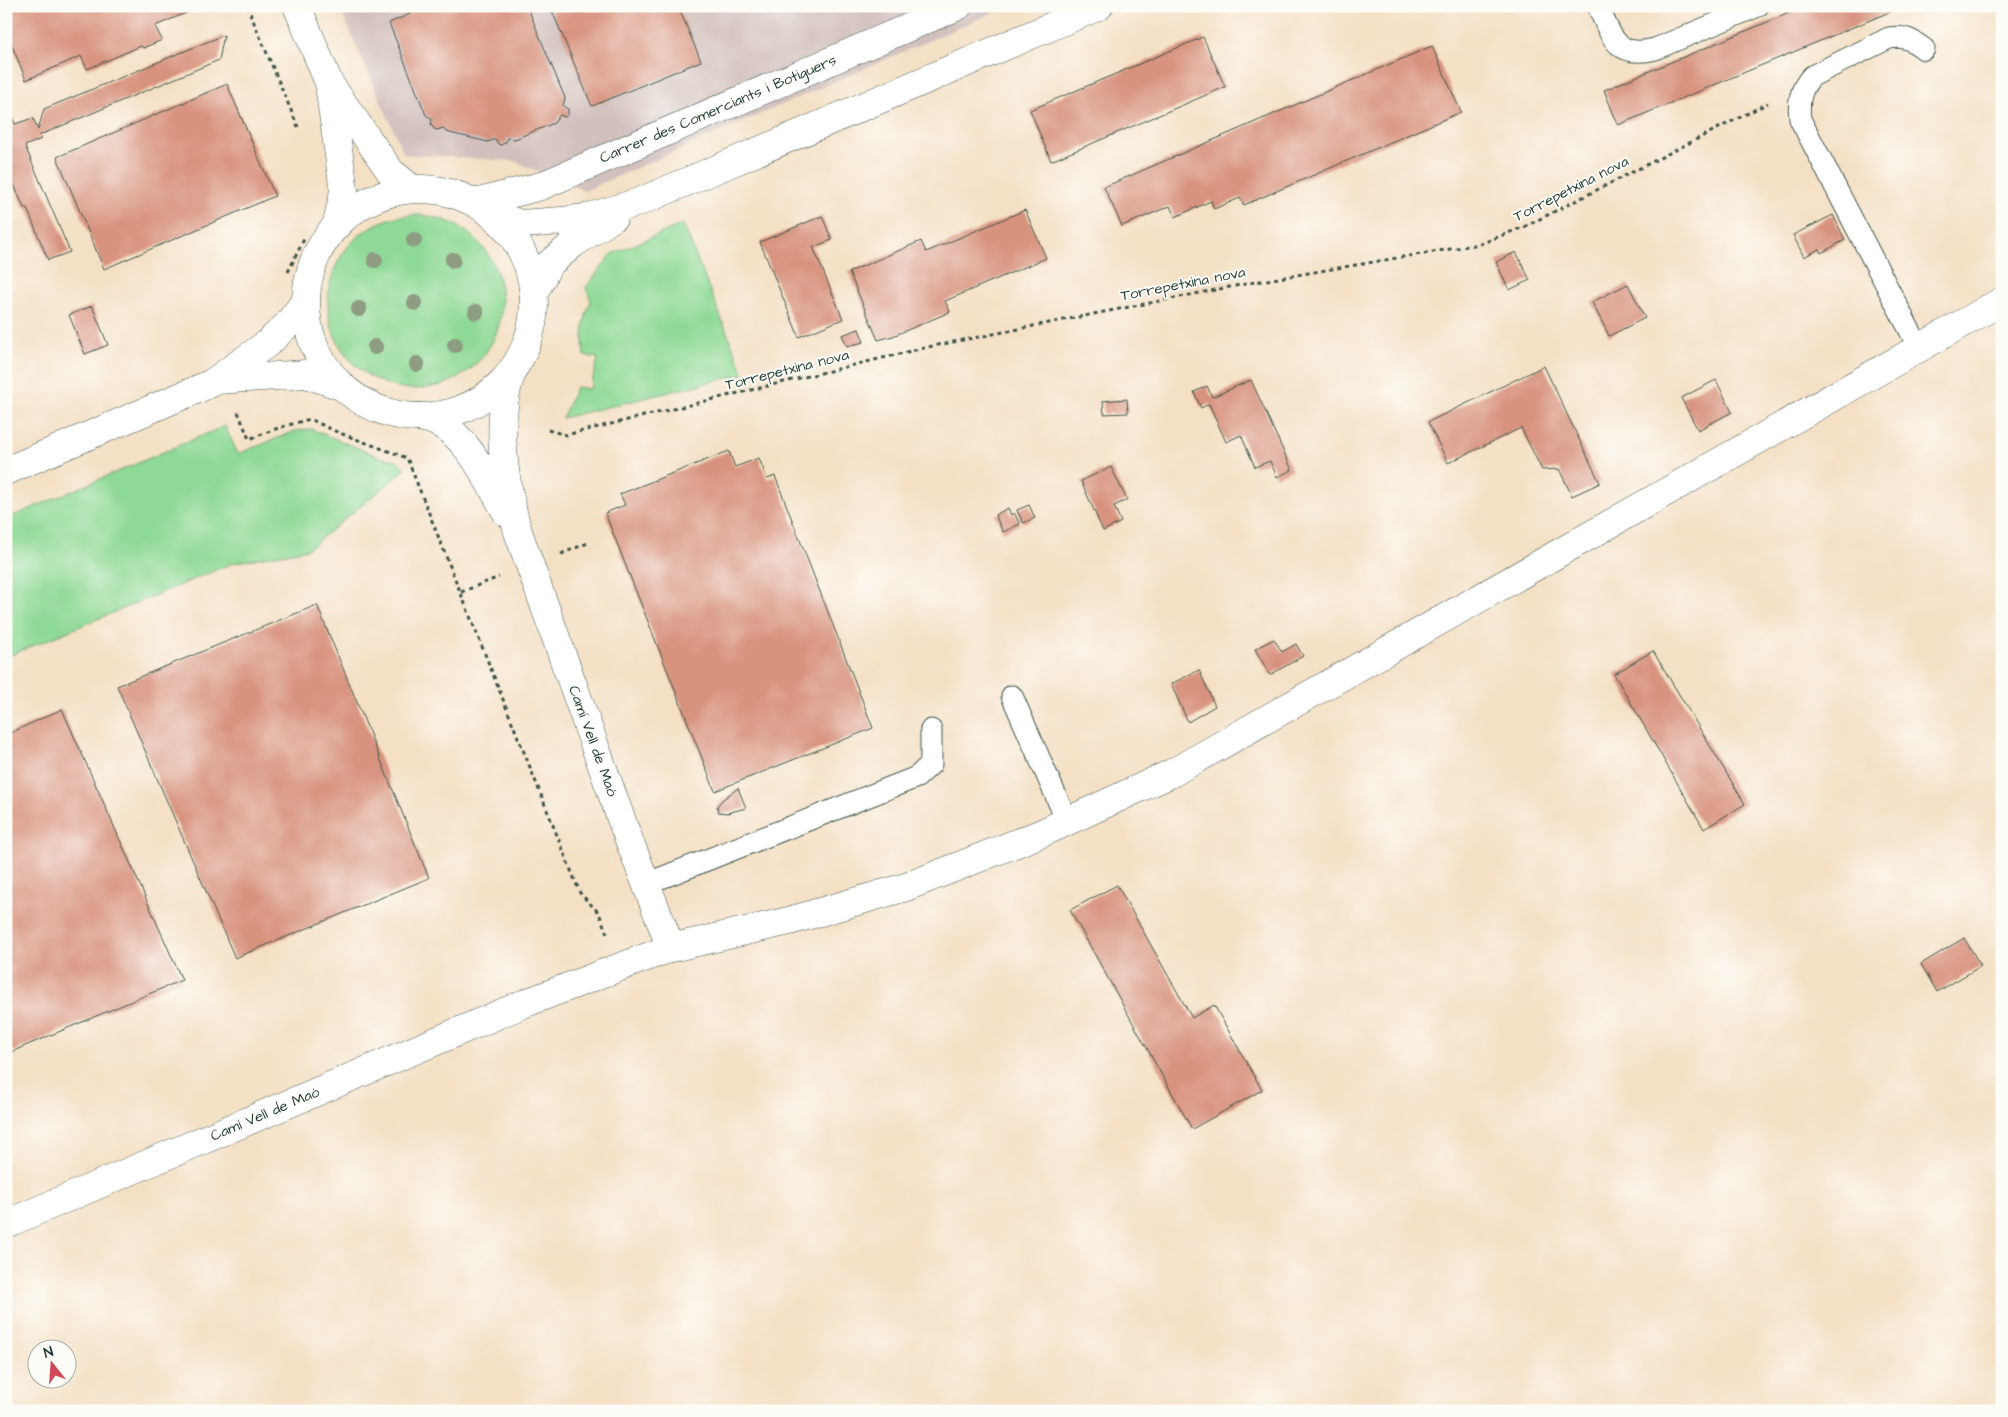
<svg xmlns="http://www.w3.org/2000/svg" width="2008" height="1417" viewBox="0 0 2008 1417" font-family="'Architects Daughter',sans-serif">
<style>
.industrial{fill:#d1c0bd}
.green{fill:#8ed995;stroke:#568b64}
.building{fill:#d8937e}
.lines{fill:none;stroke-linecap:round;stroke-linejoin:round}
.lane-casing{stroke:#3f554a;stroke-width:23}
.street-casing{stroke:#3f554a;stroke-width:29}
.secondary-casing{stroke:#3f554a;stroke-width:29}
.path{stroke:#3f554a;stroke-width:3;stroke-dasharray:4 4;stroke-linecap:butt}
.lane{stroke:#fff;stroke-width:21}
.street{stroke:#fff;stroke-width:28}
.secondary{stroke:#fff;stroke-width:28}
.tree{fill:#8e9c82}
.labels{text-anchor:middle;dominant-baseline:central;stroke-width:4;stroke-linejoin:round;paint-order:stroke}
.street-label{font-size:15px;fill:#1f3d34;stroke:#fdfcf7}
</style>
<rect width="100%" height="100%" fill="#fdfcf7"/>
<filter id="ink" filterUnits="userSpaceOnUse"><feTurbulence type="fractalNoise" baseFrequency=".02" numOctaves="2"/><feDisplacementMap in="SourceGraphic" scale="10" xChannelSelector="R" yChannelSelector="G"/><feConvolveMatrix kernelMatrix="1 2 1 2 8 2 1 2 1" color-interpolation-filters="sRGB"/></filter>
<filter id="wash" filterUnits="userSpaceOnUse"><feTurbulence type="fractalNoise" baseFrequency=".0096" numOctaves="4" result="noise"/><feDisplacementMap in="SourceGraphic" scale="20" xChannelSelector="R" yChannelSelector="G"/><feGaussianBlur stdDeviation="1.12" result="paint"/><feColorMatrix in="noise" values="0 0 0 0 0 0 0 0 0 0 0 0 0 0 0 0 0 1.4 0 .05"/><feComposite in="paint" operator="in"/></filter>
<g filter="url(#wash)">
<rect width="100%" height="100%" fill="#f4e0c5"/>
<path class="industrial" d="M339,6h669l-424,185 -70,-30 -110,-7z"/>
<path class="green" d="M328 302a87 87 0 1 1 174 0a87 87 0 1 1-174 0Z
M683,224l61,150 -182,44 14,-31 14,2 8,-31 -14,-2c-2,-20 -1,-37 7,-55l-5,-14 26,-33z
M225,426l13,28 57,-23 16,-2 72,29 14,2 9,9 -98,80 -75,14 -227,94v-138z"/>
<g id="blocks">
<path class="building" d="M6,6h185l2,4 -38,16 7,14 -19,8 -2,-2 -54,23 -6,-13 -55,24 -20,-49z
M428,6h99l38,92 -2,8 5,3v6l-3,2 -5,-2 -6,8 -39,16 -8,-1 -1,4 -5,3 -3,-1 -3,-5 -7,3 -42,-10 -3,-4 -6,2 -3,-1 -3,-5 1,-5 -6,-4 -37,-92z
M550,6h128l23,55 -109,45z
M1806,6h98l-286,119 -14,-35z
M224,35l-5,25 -179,75 1,4 -16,7 45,106 -22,8 -21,-52h-3l-18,-42v-63l9,21 18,-6 5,12 6,-21z
M1203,37l22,50 -174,74 -21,-51z
M1432,46l29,66 -217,93 -4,-7 -26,11 -3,-8 -36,16 -5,-11 -48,20 -18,-39z
M227,84l48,112 -171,73 -47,-112z
M1025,210l21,48 -101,43 5,11 -57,24 -15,4 -29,-68 72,-31 5,11z
M1833,215l12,25 -24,13 -2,-4 -15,8 -11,-22z
M822,216l10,24 -19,7 30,72 -44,18 -39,-95z
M1516,252l14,28 -21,10 -13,-28z
M1628,284l17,34 -36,18 -17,-34z
M92,306l16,39 -23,9 -16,-39z
M859,329l5,13 -17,4 -5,-11z
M1544,366l56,117 -28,13 -13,-27 -17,1 -21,-42 -73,35 -20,-41z
M1251,380l41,90 -15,7 -7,-16 -15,6 -14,-32 -15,7 -17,-38 -8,4 -7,-16 13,-6 5,11z
M1716,380l16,32 -34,18 -17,-32z
M1127,399l1,14 -24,1 -1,-13z
M729,451l6,16 24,-9 8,21 8,-3 98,252 -158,63 -110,-278 20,-8 -5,-11z
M1111,467l16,33 -13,6 7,16 -18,9 -22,-50z
M1029,505l6,13 -12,5 -6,-13z
M1008,508l3,7 3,-2 6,11 -17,8 -8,-17z
M317,605l112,273 -194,80 -118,-272z
M1274,639l8,13 14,-8 7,12 -33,19 -15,-26z
M1653,651l92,153 -41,25 -90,-155z
M1199,670l16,36 -27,16 -17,-38z
M62,709l120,271 -176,74v-319z
M738,788l8,20 -19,5 -9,-1 -1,-6 5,-6z
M1117,885l75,133 22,-13 48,85 -70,39 -122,-219z
M1964,938l17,28 -44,26 -16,-28z"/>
</g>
</g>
<g filter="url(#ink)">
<use href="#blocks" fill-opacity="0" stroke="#3f554a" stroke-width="1"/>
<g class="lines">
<defs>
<path id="lane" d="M1598,6c13,30 18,53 57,43l103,-43
M1919,348l-119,-229c-2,-17 0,-30 12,-43l77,-38c15,-3 23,2 35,11
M1012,696l55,125
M646,884l271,-107 14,-13v-34"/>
<path id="street" d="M475,203l66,-17 417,-180
M512,371c-18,51 -8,109 6,161l106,295 47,121
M419,417c4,1 10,2 15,4 34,13 55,63 73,92
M6,1224l517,-220 97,-37 51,-19 118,-27 117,-34 136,-54 130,-60 830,-472"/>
<path id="secondary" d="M297,6l32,77 61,88 22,18
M330,92l14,99 -7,33
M306 303a114 114 0 1 1 228 0a114 114 0 1 1-228 0Z
M493,215l28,9 41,-3 28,-4 49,-15 460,-196
M535,291l14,-27 24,-20 41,-27
M217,380l89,-6 35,12
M6,471l206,-88 56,-40 19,-18 18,-23"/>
</defs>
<use href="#lane" class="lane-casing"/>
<use href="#street" class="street-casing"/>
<use href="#secondary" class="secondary-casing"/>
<path class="path" d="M247,6l51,121
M288,272l17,-35
M238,412l11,27 29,-11 32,-9 27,13 70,26 173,435 19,20 9,23
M548,430l18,5 362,-88 327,-65 225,-38 46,-18 242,-123
M561,554l27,-11
M461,592l38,-15"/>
<use href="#lane" class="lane"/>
<use href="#street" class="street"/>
<use href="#secondary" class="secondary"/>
</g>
<g class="tree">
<circle cx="414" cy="240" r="8"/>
<circle cx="375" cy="260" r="8"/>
<circle cx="453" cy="260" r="8"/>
<circle cx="415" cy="303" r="8"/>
<circle cx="359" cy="309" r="8"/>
<circle cx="476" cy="312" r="8"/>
<circle cx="455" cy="345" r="8"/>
<circle cx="375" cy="347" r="8"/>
<circle cx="417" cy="364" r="8"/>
</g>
</g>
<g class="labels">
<g class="street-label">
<text transform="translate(718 109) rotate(-23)">Carrer des Comerciants i Botiguers</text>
<text transform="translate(1571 189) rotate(-27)">Torrepetxina nova</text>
<text transform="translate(1183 284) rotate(-11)">Torrepetxina nova</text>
<text transform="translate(787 370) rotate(-14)">Torrepetxina nova</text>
<text transform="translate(593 741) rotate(70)">Camí Vell de Maó</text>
<text transform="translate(265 1114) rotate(-23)">Camí Vell de Maó</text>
</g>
</g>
<rect width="2008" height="1417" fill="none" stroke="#fdfcf7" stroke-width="25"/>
<g transform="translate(52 1364) rotate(343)"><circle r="24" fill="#fdfcf7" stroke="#a4b0a9"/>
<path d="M0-4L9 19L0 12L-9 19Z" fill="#d1495b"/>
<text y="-8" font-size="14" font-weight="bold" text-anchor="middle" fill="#1f3d34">N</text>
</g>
</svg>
